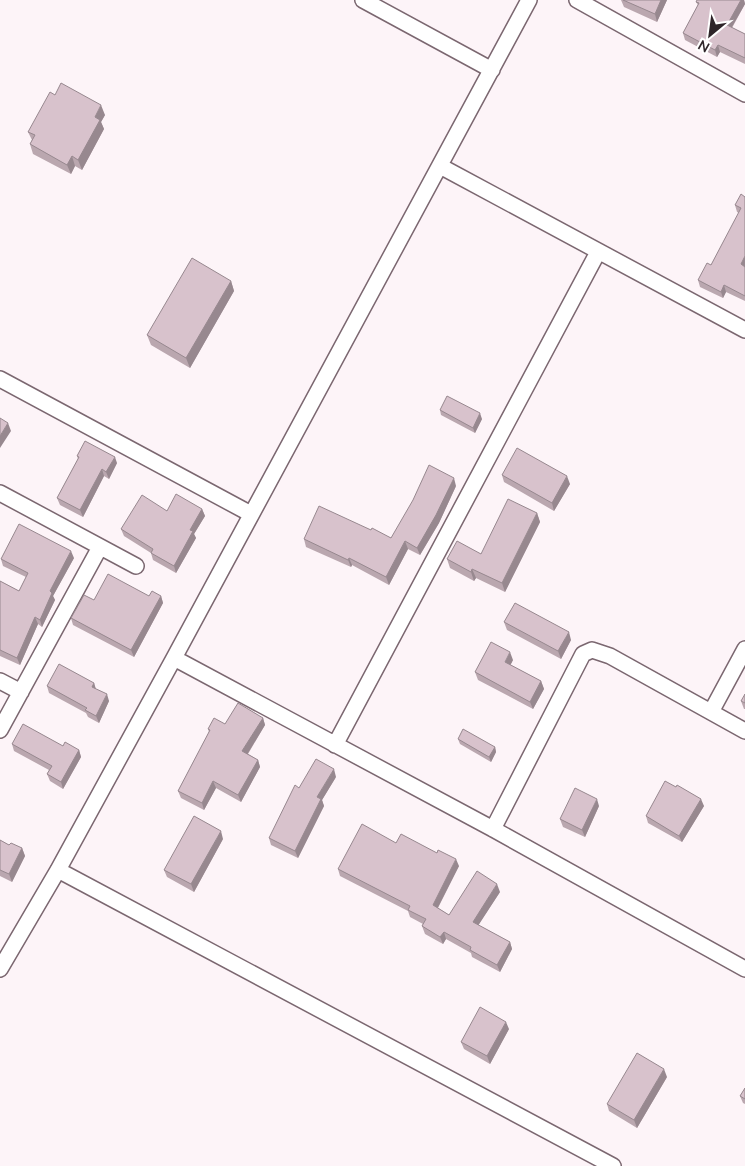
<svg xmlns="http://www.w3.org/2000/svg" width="745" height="1166" viewBox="0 0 745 1166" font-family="'Nunito Sans',sans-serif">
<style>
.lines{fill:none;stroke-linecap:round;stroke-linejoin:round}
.minor-casing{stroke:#7b6770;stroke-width:18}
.minor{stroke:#fff;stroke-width:15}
.wall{fill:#baa7af}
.shaded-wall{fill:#97888f}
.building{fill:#d8c2cc;stroke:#97888f}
</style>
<rect width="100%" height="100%" fill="#fdf4f8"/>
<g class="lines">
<defs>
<path id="minor" d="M363,0l129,70
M577,0l168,94
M440,166l305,164
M0,379l251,135
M0,493l136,73
M174,658l319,171 252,140
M0,681l21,11
M711,712l34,-63
M0,730l100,-183
M335,745l263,-493
M493,829l90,-175 9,-4 18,6 135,75
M58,870l555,296
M0,969l58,-99 116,-212 355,-658"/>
</defs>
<use href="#minor" class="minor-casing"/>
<use href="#minor" class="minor"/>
</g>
<path class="wall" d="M621,0h46l-10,22 -33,-15z
M697,0h47l1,4 -13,24 13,6v30l-25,-12 -3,5 -32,-17 -2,-7 15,-28 -2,-3z
M55,95l50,20 -4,7 3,7 -22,41 -7,-4 -4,8 -38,-20 -3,-10 2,-4 -4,-8z
M745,197v104l-19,-9 -3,6 -23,-11 -2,-7 13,-15 28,-52 -2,-1 -2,-7z
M231,281l3,10 -44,77 -39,-23 -4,-10z
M440,410l42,9 -7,14 -34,-18z
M77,456l40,7 -8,16 -5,-3 -21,41 -23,-12 -3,-7 21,-39z
M502,475l68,9 -16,27 -50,-29z
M456,486l-17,37 -19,32 -12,-6 -19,36 -37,-20 -1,2 -45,-20 -2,-8 67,-9 20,8z
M202,509l3,7 -11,18 2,4 -20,35 -23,-13 -2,-7 -27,-17 -3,-7 46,-18z
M537,513l3,9 -35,70 -29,-14 -2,3 -24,-13 -3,-9 34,-5z
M74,558l-21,38 2,4 -13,27 -4,-3 -18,41 -20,-9v-75l19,10 7,-14 -23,-11 -2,-7z
M161,596l2,7 -29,54 -61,-32 -2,-7 23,-18z
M504,622l67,18 -10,19 -54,-29z
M513,660l-3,5 31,16 3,8 -11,20 -55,-29 -3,-8z
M94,683l2,6 13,12 -10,22 -11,-6 -2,-4 -37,-20 -2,-7z
M741,701l4,2v6h-1z
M263,718l2,7 -17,29 10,6 2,7 -19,35 -25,-14 -12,22 -23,-12 -3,-7 31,-59 -1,-3 17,-5z
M458,739l37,8 1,5 -5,10 -31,-18z
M12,744l67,6 2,7 -18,32 -13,-8 -3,-7 2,-4 -35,-19z
M336,777l-14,23 2,6 -26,52 -27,-13 -2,-7z
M676,787l28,19 -22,36 -34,-19 -2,-7z
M599,806l-14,31 -22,-10 -3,-8z
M223,839l-29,53 -27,-15 -3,-7z
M0,840l9,5 13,3 3,8 -13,26 -12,-6z
M459,866l-21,42 11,7 51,-23 -22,33 32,17 2,7 -12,23 -28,-15 -1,-4 -25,-14 -3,5 -18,-10 -3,-8 1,-2 -13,-7 -2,-6 -68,-35 -2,-7z
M509,1029l-19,35 -26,-15 -3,-7z
M667,1077l-30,51 -28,-17 -2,-7z
M745,1088v16l-2,-1 -3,-7z"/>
<path class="shaded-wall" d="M661,0h6l-10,22 -2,-8z
M741,0h3l1,4 -16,28 -2,-7z
M718,45l2,7 -3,5 -2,-7z
M101,105l4,10 -4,7 3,7 -22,41 -4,-10 17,-43z
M72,156l3,10 -4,8 -4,-9z
M745,256v11l-4,-3z
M231,281l3,10 -44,77 -4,-10z
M724,285l2,7 -3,6 -2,-6z
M480,413l2,6 -7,14 -2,-5z
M8,423l3,8 -11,17v-12z
M115,457l2,6 -8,16 -3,-7z
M102,469l2,7 -21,41 -3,-7z
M567,476l3,8 -16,27 -2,-8z
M454,478l2,8 -17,37 -19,32 -3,-7z
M202,509l3,7 -11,18 2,4 -20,35 -2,-7 16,-36z
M537,513l3,9 -35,70 -3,-9z
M405,541l3,8 -19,36 -3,-8z
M71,551l3,7 -21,38 2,4 -13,27 -2,-7 10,-29z
M349,558l3,7 -1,2 -3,-7z
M472,569l4,9 -2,3 -3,-9z
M161,596l2,7 -29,54 -3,-7z
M35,617l3,7 -18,41 -3,-7z
M569,632l2,8 -10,19 -3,-8z
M510,652l3,8 -5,10 -3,-8z
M541,681l3,8 -11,20 -3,-7z
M94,683l2,7 -4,-3z
M107,694l2,7 -10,22 -3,-7z
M263,718l2,7 -20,33 -3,-7z
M495,747l1,5 -5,10 -2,-5z
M79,750l2,7 -18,32 -2,-7z
M258,760l2,7 -19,35 -3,-7z
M334,769l2,8 -14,23 2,6 -26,52 -3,-7 22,-54z
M213,781l3,7 -12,22 -2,-7z
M597,799l2,7 -14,31 -3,-7z
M701,799l3,7 -22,36 -3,-6z
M221,831l2,8 -29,53 -3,-8z
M22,848l3,8 -13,26 -3,-8z
M456,859l3,7 -24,47 -2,-8z
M497,884l3,8 -24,37 -3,-7z
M444,932l2,7 -3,5 -3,-7z
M510,942l2,7 -12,23 -3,-7z
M506,1022l3,7 -19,35 -3,-8z
M664,1069l3,8 -30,51 -3,-8z"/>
<path class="building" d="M623,0h38l-6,14z
M697,0h44l-14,25 18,9v24l-27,-13 -3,5 -32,-17 16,-30 -3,-1z
M61,83l40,22 -6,12 5,3 -22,40 -6,-4 -5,9 -37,-21 5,-9 -7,-3 22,-40 5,3z
M741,194l4,3v59l-4,8 4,3v29l-21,-11 -3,7 -23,-12 9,-17 4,2 30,-57 -6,-3z
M192,258l39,23 -45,77 -39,-23z
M447,396l33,17 -7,15 -33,-18z
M0,418l8,5 -8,13z
M85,441l30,16 -9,15 -4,-3 -22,41 -23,-12 22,-41 -2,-1z
M517,448l50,28 -15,27 -50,-28z
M429,465l25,13 -18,37 -19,33 -12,-7 -19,36 -37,-19 -1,2 -44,-21 15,-33 52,24 1,-2 19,10 22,-38z
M176,494l26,15 -12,21 3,1 -19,35 -23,-13 2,-4 -32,-20 21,-34 25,16z
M508,499l29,14 -35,70 -30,-14 -1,3 -24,-13 10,-18 24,13z
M19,524l52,27 -21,40 2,2 -12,27 -5,-3 -18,41 -17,-8v-69l19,10 9,-18 -27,-14z
M108,574l41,22 3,-5 9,5 -30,54 -60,-32 13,-23 10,5z
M515,603l54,29 -11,19 -54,-29z
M491,642l19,10 -5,10 36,19 -11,21 -55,-30z
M59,664l35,19 -2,4 15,7 -11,22 -11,-6 2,-2 -40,-22z
M745,694v9l-4,-2z
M238,703l25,15 -21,33 16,9 -20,35 -25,-14 -11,22 -24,-12 32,-61 -2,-1 6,-11 11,6z
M23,724l40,22 2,-4 14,8 -18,32 -14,-8 5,-8 -40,-22z
M463,729l32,18 -6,10 -31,-18z
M316,759l18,10 -17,28 4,2 -26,52 -26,-13 26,-53 4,3z
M665,781l11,6 1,-2 24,14 -22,37 -33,-20z
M575,788l22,11 -15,31 -22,-11z
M194,816l27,15 -30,53 -27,-14z
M362,824l34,19 5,-9 36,19 1,-3 18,9 -23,46 16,10 28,-44 20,13 -24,38 37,20 -13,23 -27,-15 1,-3 -27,-15 -4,5 -18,-11 4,-7 -18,-9 2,-4 -72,-37z
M0,840l9,5 2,-2 11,5 -13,26 -9,-4z
M480,1007l26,15 -19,34 -26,-14z
M637,1053l27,16 -30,51 -27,-16z
M745,1088v11l-5,-3z"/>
<g transform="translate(710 35) rotate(209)" stroke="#ffffff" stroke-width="4" paint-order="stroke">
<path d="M0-4L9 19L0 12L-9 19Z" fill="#2e2529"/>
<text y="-8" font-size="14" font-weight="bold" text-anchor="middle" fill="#2e2529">N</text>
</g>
</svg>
